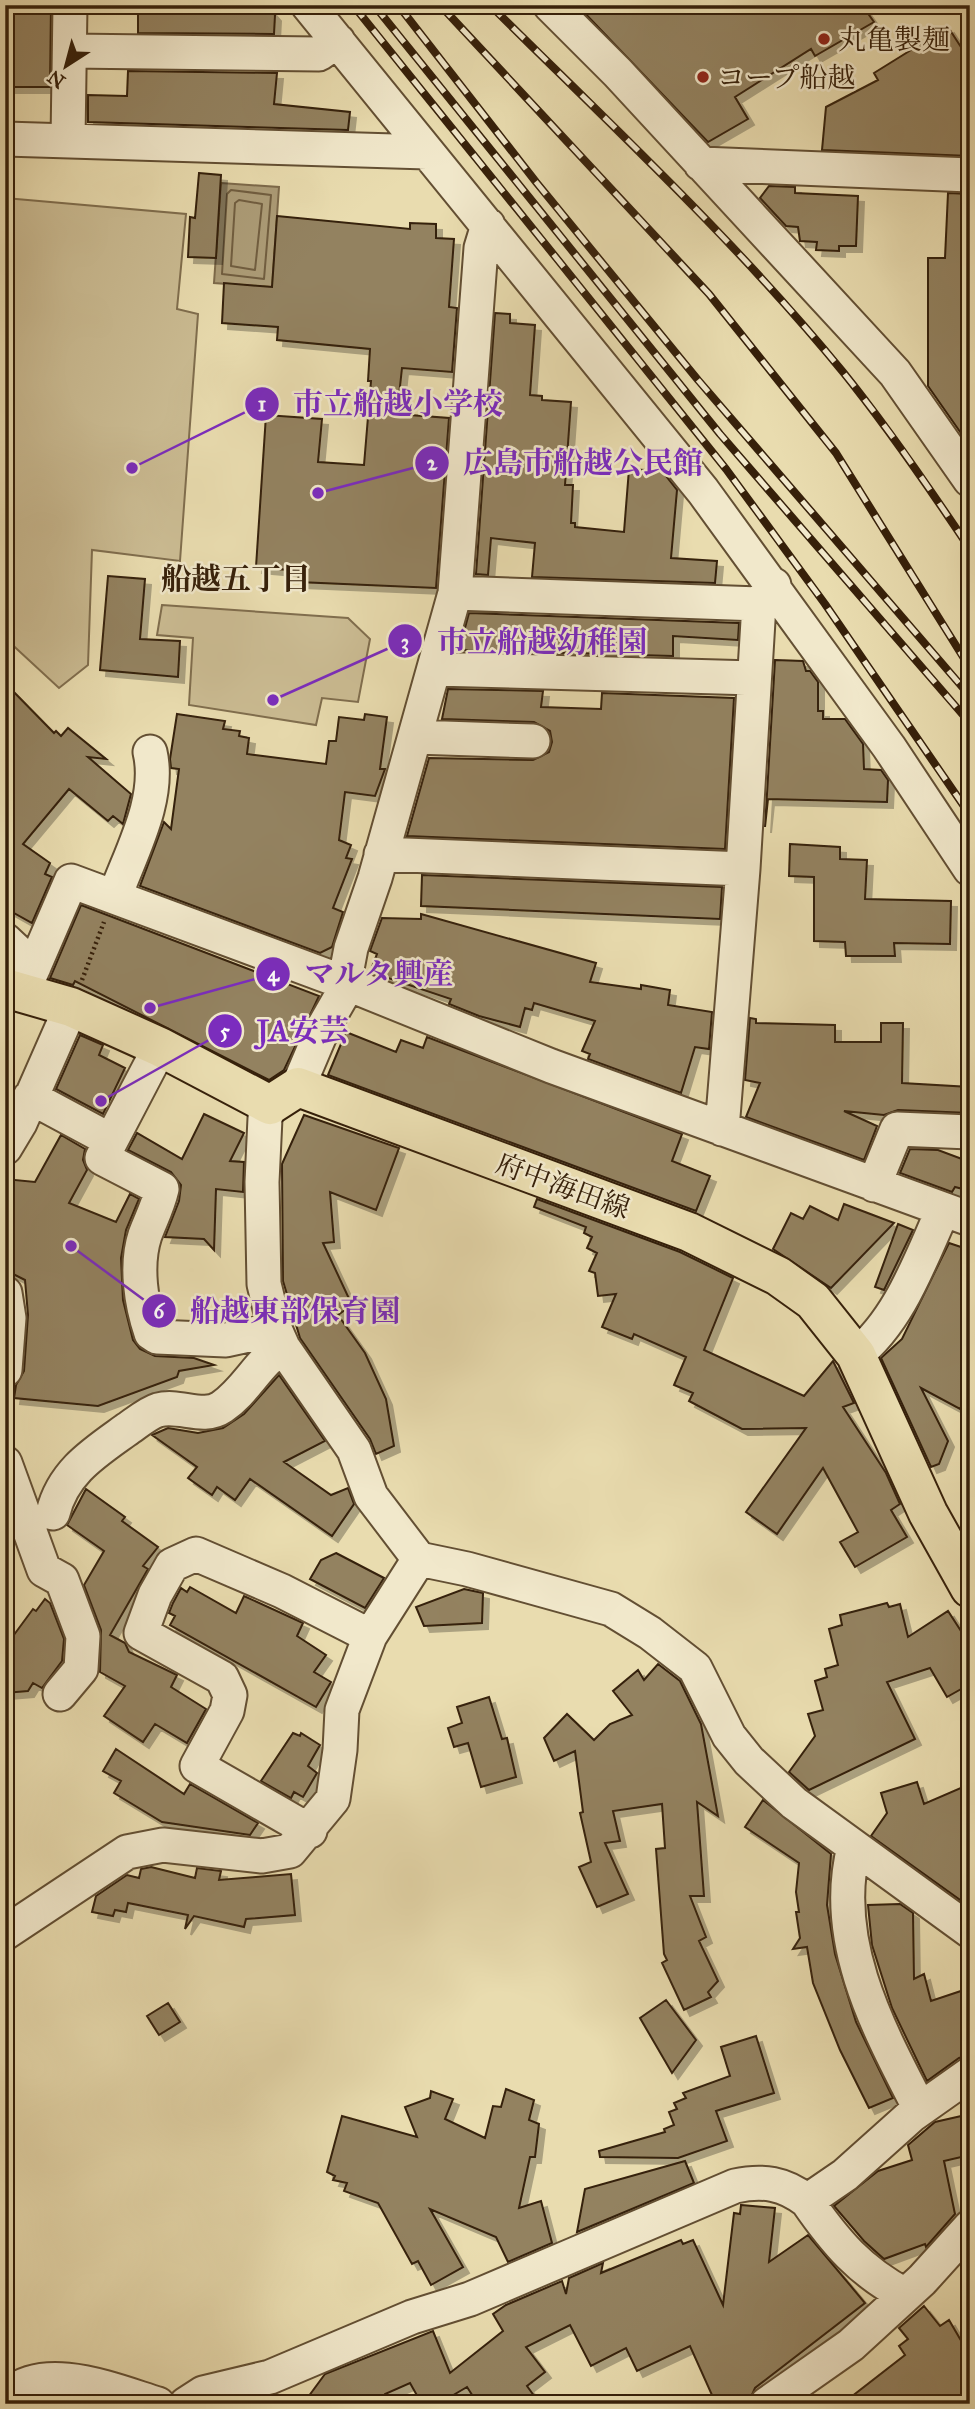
<svg xmlns="http://www.w3.org/2000/svg" width="975" height="2409" viewBox="0 0 975 2409" font-family="'IM FELL Great Primer','Noto Serif JP',serif">
<style>
.green{fill:#cbbc93;stroke:#806e4e;stroke-width:2}
.water{fill:#ac9c77;stroke:#7d6a4b;stroke-width:2}
.lines{fill:none;stroke-linecap:round;stroke-linejoin:round}
.shore{stroke:#715e40;stroke-width:2}
.building{fill:#938260;stroke:#36200a;stroke-width:2;filter:url(#shadow)}
.minor-casing{stroke:#634f33;stroke-width:37}
.major-casing{stroke:#36200a;stroke-width:42}
.path{stroke:#36200a;stroke-width:4.5;stroke-dasharray:2 3.5;stroke-linecap:butt}
.minor{stroke:#f1e8cb;stroke-width:33}
.major{stroke:#e9dcaf;stroke-width:38}
.rail-casing{stroke:#36200a;stroke-width:8}
.rail{stroke:#f1e8cb;stroke-width:5;stroke-dasharray:16;stroke-linecap:butt}
.poi-dot{fill:#8f2418;stroke:#f1e8cb;stroke-width:2.5}
.labels{text-anchor:middle;dominant-baseline:central;stroke-width:5;stroke-linejoin:round;paint-order:stroke}
.poi-label{font-size:28px;fill:#36200a;stroke:#f1e8cb;text-anchor:start}
.street-label{font-size:28px;fill:#36200a;stroke:#f1e8cb}
.neighbourhood-label{font-size:30px;font-weight:bold;fill:#36200a;stroke:#f1e8cb}
.leader{fill:none;stroke:#7b2cbf;stroke-width:2.5}
.callout-dot{fill:#7b2cbf;stroke:#f1e8cb;stroke-width:2.5}
.mark-label{font-size:21px;text-anchor:middle;font-weight:bold;fill:#fff}
.callout-label{font-size:30px;text-anchor:middle;font-weight:bold;fill:#7b2cbf;stroke:#f1e8cb;stroke-width:5;stroke-linejoin:round;paint-order:stroke}
</style>
<defs>
<filter id="shadow"><feDropShadow dx="6" dy="6" stdDeviation="0" flood-color="#0004"/></filter>
</defs>
<rect width="100%" height="100%" fill="#e9dcaf"/>
<filter id="stains"><feTurbulence type="fractalNoise" baseFrequency=".00286" numOctaves="4"/><feColorMatrix values="0 0 0 0 .2 0 0 0 0 .09 0 0 0 0 .02 0 0 0 .5 -.17"/></filter>
<radialGradient id="worn" r=".72"><stop offset=".6" stop-color="#630" stop-opacity="0"/><stop offset="1" stop-color="#630" stop-opacity=".3"/></radialGradient>
<path class="green" d="M5,198l181,16 -9,95 21,5 -18,247 -88,-11 -4,115 -29,23 -54,-50z
M162,605l186,13 22,21 -12,63 -36,-4 -6,27 -127,-20 4,-67 -36,-3z"/>
<path class="water" d="M221,183l58,4 -7,100 -58,-4z"/>
<g class="lines">
<path class="shore" d="M231,190l40,5 -7,84 -42,-5 5,-80z
M239,200l23,4 -7,66 -24,-4 4,-63z"/>
</g>
<path class="building" d="M5,5h46l-1,82h-45z
M138,5h128l9,10 -1,19 -136,-1z
M577,5h285l12,17 -59,34 -4,-7 -76,48 13,22 -40,23z
M948,27l22,34v95l-148,-6 4,-43 52,-27 -4,-7z
M128,71l149,2 -3,31 76,8 -2,18 -260,-8v-27l39,1z
M199,173l22,2 -5,83 -28,-1 2,-40 5,1z
M769,186l26,1v6l63,3 -2,50h-17v5l-23,-1 1,-8 -17,-1 -2,-14 -12,-1 -26,-28z
M948,193l22,1v252l-42,-60v-128h17z
M277,216l133,13v-6l26,1v14l18,1 -5,68 8,1 -5,64 -50,-4 -5,46 52,4 -13,170 -138,-6 1,-11 -43,-4 10,-152 56,4 -4,43 46,3 7,-84h-3l2,-32 -93,-9 1,-13 -56,-4 2,-40 48,4z
M495,313l15,1v9l25,2 -5,70 12,1v4l29,2 -6,83h8l-2,38h4v4l49,5 5,-63 33,2 15,19 -6,68 46,3 -2,22 -183,-6 3,-34 -44,-5 -3,37 -12,-1z
M108,576l37,3 -5,60 40,2 -2,36 -78,-7z
M469,613l270,10 -1,17 -65,-4v20l-214,-6z
M775,660l28,1 3,10h4l8,11v29h5v8h22l18,25 1,25 17,1 7,10 -1,22 -119,-3 -3,28z
M5,683l49,50 2,-2 5,5 7,-8 38,31 -18,-2 43,37 -8,30 -10,-8 -5,5 -39,-32 -46,55 27,19 -5,11 7,3 -20,46 -27,-15z
M448,689l95,2 -2,16 60,2 1,-16 132,5 -9,151 -318,-13 22,-78 104,2 16,-8 3,-10 -2,-11 -16,-9 -92,-3z
M177,714l48,7 -2,8 17,2 -1,5 10,2 -2,16 79,10 3,-23h7l3,-24 25,3 1,-6 22,3 -7,52h5l-10,27 -30,-4 -6,48 12,5 -5,13 6,1 -19,49 10,4 -11,35 -12,6 -180,-67 24,-64 7,7 8,-60 -8,-1 -1,-9z
M790,844l50,3v12l27,1 -2,39 86,2 -1,43 -56,-1 1,13h-49l-1,-14 -31,-1v-64l-25,-1z
M422,875l300,12 -2,32 -299,-13z
M81,905l238,91 -35,74 -15,10 -194,-99 -2,4 -23,-7z
M421,914l175,49 -6,19 51,7v-4l29,5 -2,15 44,7 -3,37 -14,-2 -14,46 -93,-34 2,-5 -8,-3 13,-30 -61,-18 -2,7 -7,-2 -5,19 -41,-11 -30,-12 2,-5 -81,-27 7,-18 -7,-3 12,-33 39,1z
M750,1018l6,1v4l79,2v17h46v-19h22l-1,60 68,4v26l-72,-3 -14,5 -40,-4 33,15 -13,34 -118,-43 14,-34 -15,-3z
M346,1032l50,20 5,-12 22,8 4,-11 255,97 -10,27 38,15 -14,35 -368,-136z
M80,1035l23,10 -4,10 26,13 -22,46 -47,-25z
M204,1114l40,19 -14,28 14,1 -1,30 -27,-3 -2,61 -10,-11 -39,-2 14,-36 2,-16 -10,-13 -43,-22 9,-17 45,26z
M304,1115l95,33 -23,62 -46,-18 4,50 -11,1 29,62 -14,10 27,38 21,46 8,47 -18,8 -6,-15 -70,-101 -17,-57 -1,-117z
M61,1135l24,14 -2,11 4,10 -18,33 47,19 14,-28 9,5 -13,31 -5,28 2,42 10,40 7,9 15,7 39,2 20,7 -35,6 -2,6 -79,29 -84,-8 2,-13 8,-14 4,-56 -3,-35 -20,-10 4,-14 -4,-7v-70l30,3z
M910,1149l28,1 32,12v29l-15,-4 -3,5 -52,-19z
M537,1199l143,53 53,26 -29,72 100,46 29,-35 21,42 -11,4 43,66 14,31 -9,6 16,27 -52,30 -15,-25 18,-10 -35,-64 -46,66 -31,-22 60,-84 -64,1 -53,-28 4,-8 -19,-8 12,-28 -52,-23 -2,5 -30,-12 14,-33 -18,2 -3,-23 -6,-2 8,-18 -10,-5 5,-11 -8,-4 2,-6 -52,-20z
M844,1204l50,19 -63,65 -58,-39 18,-36 12,6 7,-13 28,14z
M898,1224l15,6 -29,60 -9,-3z
M949,1243l21,7v141l-10,18 -39,-21 27,53 -9,23 -8,3 -50,-109 21,-19z
M279,1375l46,66 -41,21 47,33 17,-7 6,16 -22,32 -82,-57 -15,21 -18,-13 -5,8 -24,-17 9,-11 -45,-32 16,-7 30,5 25,-5 21,-14z
M86,1489l39,28 -3,4 36,26 -15,19 5,3 -38,66 15,8 4,9 48,23 -6,12 35,22 -19,34 -32,-19 -12,18 -39,-26 21,-30 -25,-14 1,-42 -17,-45 20,-34 -37,-26z
M336,1553l48,25 -19,30 -55,-29 11,-19z
M190,1587l46,26 8,-17 59,27 -6,13 29,19 -12,17 17,10 -15,25 -146,-82 5,-9 -6,-3 4,-10 8,-15 6,4z
M464,1589l19,4 -1,30 -58,3 -8,-19z
M45,1599l5,4 14,36 -2,22 -20,27 -9,-5 -5,8 -23,2v-46l28,-38 3,2z
M887,1603l2,4 11,-3 8,33 40,-26 22,34v39l-23,13 -17,-29 -43,14 28,57 -106,51 -20,-18 26,-36 -7,-22 15,-4 -8,-29 12,-4 -2,-8 13,-4 -9,-36 13,-4 -2,-10z
M658,1664l22,17 21,43 17,92 -21,-14 7,94h-14l16,41 -7,4 19,40 -10,11 3,5 -27,13 -22,-47 5,-3 -3,-6 -8,-105 9,-1 -3,-44 -49,7 7,30 -15,2 23,51 -31,13 -18,-40 12,-5 -11,-49 3,-1 -8,-61 -21,10 -10,-23 23,-24 27,26 16,-16 22,-9 -19,-24 25,-21 6,10z
M489,1697l13,42 5,-1 9,39 -35,10 -13,-44 -14,4 -6,-19 14,-5 -5,-16z
M293,1733l7,3 1,-3 19,12 -12,21 9,7 -14,24 -9,-5 -3,6 -30,-17z
M116,1749l68,45 6,-10 68,39 -8,12 -88,-13 -48,-29 7,-12 -18,-10z
M917,1782l7,22 46,-20v123l-99,-71 16,-23 -6,-20z
M763,1800l68,54 -4,51 8,49 21,68 37,76 -24,10 -29,-58 -27,-67 -6,-36 -14,2 7,-11 -4,-26h3l-3,-20 3,-29 -54,-36z
M151,1867l44,11 2,-10 24,3 -2,9 72,-6 4,41 -49,4 -2,8 -50,-11 -9,13 3,-14 -60,-12 -2,9 -11,-2 -2,6 -21,-4 4,-16 31,-21 12,3 2,-9z
M900,1904l13,9 1,66 10,-5 7,27 39,-13v67l-11,3 -32,23 -35,-73 -20,-63 -4,-40z
M666,2000l30,40 -24,33 -32,-55z
M168,2003l12,19 -21,13 -12,-19z
M756,2036l18,57 -58,18 11,30 -49,17 -78,-1 -1,-6 66,-19 -1,-3 10,-4 -5,-13 8,-3 -3,-6 12,-5 -3,-5 47,-17 -9,-29z
M506,2089l28,11 -5,20 10,4 -4,33h-5l-11,51 22,-7 11,42 -44,19 -12,-25 -66,-28 33,58 -32,18 -13,-24 -6,3 -34,-61 -34,-12 3,-8 -14,-3 2,-4 -8,-4 15,-56 75,21 -12,-30 25,-9 1,-7 22,8 -8,20 40,19 8,-32 8,1z
M970,2114v41l-26,6 11,53 -29,33 -1,-3 -41,15 -20,-18 -30,-35 44,-35 34,-11 -4,-15 27,-23z
M685,2161l9,22 -117,49 8,-43z
M741,2205l34,3 -6,54 39,-27 57,68 -110,85 -7,16h-32l-26,-58 -53,25 -11,-23 -35,18 -21,-41 -44,22 19,25 -18,14 13,18h-62l-11,-17 -29,17h-25l6,-5 -9,-16 -25,11 -7,10h-75l22,-30 108,-43 17,42 53,-42 -10,-17 13,-9 56,-24 4,13 3,-16 34,-15 -2,10 80,-33 2,4 10,-4 30,65 11,-92 6,1z
M924,2306l16,20 9,-6 21,36v48h-128l63,-49 -6,-9 9,-7 -9,-11z"/>
<g class="lines">
<defs>
<path id="minor" d="M308,5l395,486 186,256 81,122
M550,5l68,68 277,300 75,107
M70,51l249,3 19,-13
M5,139l422,13
M68,140l2,-135
M701,164l269,11
M455,593l304,11
M435,669l319,9
M415,737l118,4
M381,854l362,15
M115,896c16,-44 46,-97 35,-144
M5,940l29,27
M23,992l48,-111 272,101 208,84 419,153
M160,1047l-58,111 60,31c-4,17 -11,30 -17,46 -10,30 -4,69 6,98l6,4 69,3 49,-11
M298,1087l25,-59 19,-33 9,-47 24,-70 80,-285 26,-345 7,-23
M30,1097l80,43
M270,1105l-5,13 -3,64 2,102 11,45 8,18 71,103 17,46 48,63 48,10 144,40 39,24 45,35 34,68 20,25 45,42 176,128
M722,1129l21,-260 16,-265 15,-19
M5,1148l15,-25 51,-116
M874,1185l23,-56 73,3
M5,1293l4,25 -4,52
M856,1355c44,-35 64,-95 87,-145
M5,1463l39,107 18,10 21,56 -2,33 -21,25
M53,1513c10,-41 41,-60 73,-83 9,-6 22,-17 32,-20 22,-6 45,10 64,-3 25,-17 36,-45 61,-60
M310,1831l-113,-65 30,-55 3,-16 -8,-17 -81,-45 14,-38 17,-30 24,-11 86,37 88,45
M854,1847c-24,93 24,181 66,262
M5,1933l122,-81 36,-7 99,11 28,-5 43,-52 7,-49 2,-40 28,-74 49,-77
M807,2201c29,42 53,70 98,94
M5,2399c36,-40 110,-8 153,5
M186,2404l17,-11 67,-16 142,-60 58,-18 265,-113c28,-6 49,-3 72,15l38,-26 67,-60 58,-41
M767,2404l84,-59 71,-65 48,-53"/>
<path id="major" d="M5,988l66,19 89,40 110,58 28,-18 391,145 89,44 35,25 43,54 72,158 42,75"/>
</defs>
<use href="#minor" class="minor-casing"/>
<use href="#major" class="major-casing"/>
<path class="path" d="M82,980l22,-58"/>
<use href="#minor" class="minor"/>
<use href="#major" class="major"/>
<defs>
<path id="rail" d="M353,5l373,464 99,135 145,211
M374,5l346,429 250,289
M398,5l138,177 162,198 272,316
M440,5l269,289 127,159 134,215
M490,5c120,119 246,236 353,367 46,57 87,117 127,177"/>
</defs>
<use href="#rail" class="rail-casing"/>
<use href="#rail" class="rail"/>
</g>
<g class="poi-dot">
<circle cx="824" cy="39" r="7"/>
<circle cx="703" cy="77" r="7"/>
</g>
<g class="labels">
<g class="poi-label">
<text x="838" y="39">丸亀製麺</text>
<text x="717" y="77">コープ船越</text>
</g>
<g class="street-label">
<text transform="translate(563 1186) rotate(20)">府中海田線</text>
</g>
<g class="neighbourhood-label">
<text x="236" y="579">船越五丁目</text>
</g>
</g>
<path class="leader" d="M132 468L262 404M318 493L432 463M273 700L405 641M150 1008L273 974M101 1101L225 1031M71 1246L159 1311"/>
<g class="callout-dot">
<circle cx="132" cy="468" r="7"/>
<circle cx="318" cy="493" r="7"/>
<circle cx="273" cy="700" r="7"/>
<circle cx="150" cy="1008" r="7"/>
<circle cx="101" cy="1101" r="7"/>
<circle cx="71" cy="1246" r="7"/>
<circle cx="262" cy="404" r="18"/>
<circle cx="432" cy="463" r="18"/>
<circle cx="405" cy="641" r="18"/>
<circle cx="273" cy="974" r="18"/>
<circle cx="225" cy="1031" r="18"/>
<circle cx="159" cy="1311" r="18"/>
</g>
<g class="mark-label">
<text x="262" y="411">1</text>
<text x="432" y="470">2</text>
<text x="405" y="649">3</text>
<text x="273" y="981">4</text>
<text x="225" y="1038">5</text>
<text x="159" y="1318">6</text>
</g>
<g class="callout-label">
<text x="398" y="414">市立船越小学校</text>
<text x="583" y="473">広島市船越公民館</text>
<text x="542" y="652">市立船越幼稚園</text>
<text x="379" y="984">マルタ興産</text>
<text x="303" y="1041">JA安芸</text>
<text x="295" y="1321">船越東部保育園</text>
</g>
<rect width="975" height="2409" fill="none" stroke="#e9dcaf" stroke-width="28"/>
<rect x="7" y="7" width="961" height="2395" fill="none" stroke="#36200a" stroke-width="3.5"/>
<rect x="14" y="14" width="947" height="2381" fill="none" stroke="#36200a" stroke-width="2"/>
<g transform="translate(66 66) rotate(216)" stroke="#f1e8cb" stroke-width="5" paint-order="stroke">
<path d="M0-5L12 26L0 18L-12 26Z" fill="#36200a"/>
<text y="-10" font-size="19" font-weight="bold" text-anchor="middle" fill="#36200a">N</text>
</g>
<rect width="100%" height="100%" filter="url(#stains)"/>
<rect width="100%" height="100%" fill="url(#worn)"/>
</svg>
